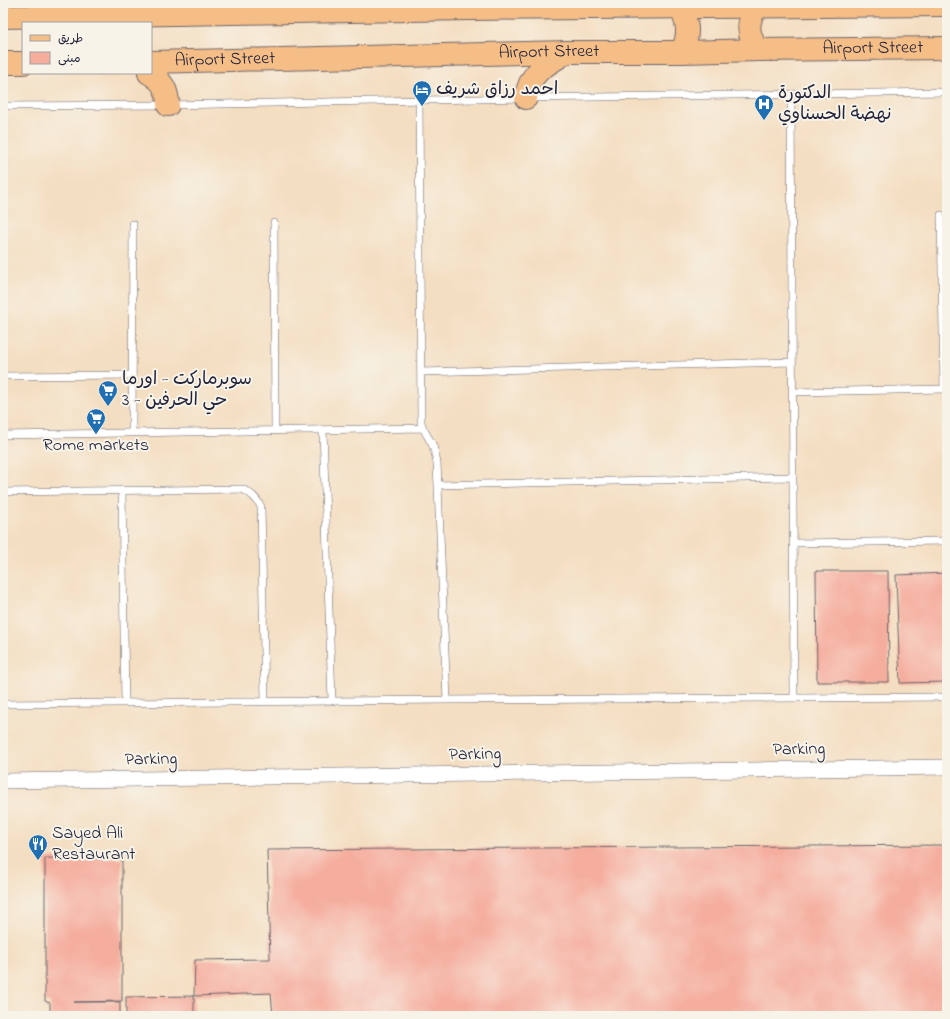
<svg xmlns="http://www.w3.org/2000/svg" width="950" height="1019" viewBox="0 0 950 1019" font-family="'Indie Flower','Playpen Sans Arabic',sans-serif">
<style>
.building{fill:#f5ad9e}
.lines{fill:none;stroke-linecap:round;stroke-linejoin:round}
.service-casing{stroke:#6c646a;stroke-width:8}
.minor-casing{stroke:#6c646a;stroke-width:16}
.primary-casing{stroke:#6c646a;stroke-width:24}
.service{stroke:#fff;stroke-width:7}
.minor{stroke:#fff;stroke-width:15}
.primary{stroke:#f6be87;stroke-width:22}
.labels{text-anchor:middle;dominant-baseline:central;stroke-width:4;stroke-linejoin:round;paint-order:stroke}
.street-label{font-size:18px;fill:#22223b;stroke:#f7f3e8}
.poi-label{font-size:18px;fill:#22223b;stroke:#f7f3e8;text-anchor:start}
</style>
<rect width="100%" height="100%" fill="#f7f3e8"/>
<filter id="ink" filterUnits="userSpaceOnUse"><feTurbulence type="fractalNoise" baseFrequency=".025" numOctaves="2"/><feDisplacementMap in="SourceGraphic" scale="8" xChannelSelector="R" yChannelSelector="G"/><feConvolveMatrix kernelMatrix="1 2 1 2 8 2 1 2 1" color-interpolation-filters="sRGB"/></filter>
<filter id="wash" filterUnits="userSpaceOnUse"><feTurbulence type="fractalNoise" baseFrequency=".012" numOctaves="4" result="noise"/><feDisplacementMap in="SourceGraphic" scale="16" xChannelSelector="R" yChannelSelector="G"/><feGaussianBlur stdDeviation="0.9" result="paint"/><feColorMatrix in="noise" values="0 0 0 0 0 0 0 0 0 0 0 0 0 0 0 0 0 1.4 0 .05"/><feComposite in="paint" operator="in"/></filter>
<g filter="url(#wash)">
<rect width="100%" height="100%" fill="#f4dec1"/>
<g id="blocks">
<path class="building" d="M816,571h72l1,111h-72z
M947,573v109l-47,1 -4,-108z
M947,845v171h-674l-2,-23 -77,3 1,-36 75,-1 -3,-109z
M45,858l77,1v142l-48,1h46v14h-70v-13l-5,-2z
M194,996v20h-68v-19z"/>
</g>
</g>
<g filter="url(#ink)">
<use href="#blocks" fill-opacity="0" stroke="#6c646a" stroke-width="1"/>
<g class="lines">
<defs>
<path id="service" d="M791,94l3,604
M419,100l2,322c2,9 8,15 12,24 2,6 3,11 4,17l10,237
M3,106l165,-1 358,-7 421,-6
M941,215l3,174
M274,223l1,208
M421,372l371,-10
M3,376l129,-1
M792,392l155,-3
M323,430l9,271
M132,433l1,-209
M3,435l420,-7
M438,485l354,-8
M122,491l3,212
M3,492l239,-3c9,4 15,9 19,18l4,195
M793,543l154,-2
M3,704l444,-4 500,-3"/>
<path id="minor" d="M3,781l944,-14"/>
<g id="primary">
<path d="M757,7c-11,15 -10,29 2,43"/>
<path d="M680,8c9,16 9,27 2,44"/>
<path d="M3,17l466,-8 478,-4"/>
<path id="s1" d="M151,62l417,-10h114l77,-2 188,-2"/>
<path d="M3,63h20"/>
<path d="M149,73c13,7 19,17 19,32"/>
<path d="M526,98c3,-27 21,-33 41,-46"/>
</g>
</defs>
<use href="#service" class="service-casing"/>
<use href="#minor" class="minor-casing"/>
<use href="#primary" class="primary-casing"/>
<use href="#service" class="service"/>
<use href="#minor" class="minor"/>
<use href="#primary" class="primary"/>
</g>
</g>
<defs>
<symbol id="hotel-pin" viewBox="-11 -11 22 30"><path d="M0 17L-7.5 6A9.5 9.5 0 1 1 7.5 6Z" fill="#1f6fb2" stroke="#f7f3e8"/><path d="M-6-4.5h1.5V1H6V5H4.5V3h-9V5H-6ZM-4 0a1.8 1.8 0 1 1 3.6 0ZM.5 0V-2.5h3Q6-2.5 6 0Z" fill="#fff"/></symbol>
<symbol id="hospital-pin" viewBox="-11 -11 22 30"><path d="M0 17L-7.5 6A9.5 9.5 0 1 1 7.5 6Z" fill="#1f6fb2" stroke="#f7f3e8"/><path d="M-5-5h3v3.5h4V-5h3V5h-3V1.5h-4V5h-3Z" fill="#fff"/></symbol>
<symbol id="supermarket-pin" viewBox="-11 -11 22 30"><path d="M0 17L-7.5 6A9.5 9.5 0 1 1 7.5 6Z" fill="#1f6fb2" stroke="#f7f3e8"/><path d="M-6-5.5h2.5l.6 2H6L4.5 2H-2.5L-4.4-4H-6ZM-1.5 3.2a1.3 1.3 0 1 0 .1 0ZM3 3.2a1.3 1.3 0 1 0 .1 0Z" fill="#fff"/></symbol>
<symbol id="restaurant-pin" viewBox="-11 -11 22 30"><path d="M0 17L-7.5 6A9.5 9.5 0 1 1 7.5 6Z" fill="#1f6fb2" stroke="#f7f3e8"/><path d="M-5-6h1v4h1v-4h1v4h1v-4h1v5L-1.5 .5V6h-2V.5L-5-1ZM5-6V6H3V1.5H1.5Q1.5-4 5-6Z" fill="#fff"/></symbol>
</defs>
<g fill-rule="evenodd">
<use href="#hotel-pin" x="411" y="79" width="22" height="30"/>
<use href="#hospital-pin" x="753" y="93" width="22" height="30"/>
<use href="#supermarket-pin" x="97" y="379" width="22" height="30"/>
<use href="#supermarket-pin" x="85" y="407" width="22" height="30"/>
<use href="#restaurant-pin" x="27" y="833" width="22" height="30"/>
</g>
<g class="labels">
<g class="street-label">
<text stroke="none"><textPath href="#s1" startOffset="722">Airport Street</textPath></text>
<text stroke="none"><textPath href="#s1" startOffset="398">Airport Street</textPath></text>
<text stroke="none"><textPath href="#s1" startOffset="74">Airport Street</textPath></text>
<text transform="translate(799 750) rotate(-1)">Parking</text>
<text transform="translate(475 755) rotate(-1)">Parking</text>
<text transform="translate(151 760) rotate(-1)">Parking</text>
</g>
<g class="poi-label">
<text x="436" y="90">احمد رزاق شريف</text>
<text x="778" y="94">الدكتورة<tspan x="778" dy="21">نهضة الحسناوي</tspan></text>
<text x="122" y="380">سوبرماركت - اورما<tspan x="122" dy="21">3 - حي الحرفين</tspan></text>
<text x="96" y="446" text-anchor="middle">Rome markets</text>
<text x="52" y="834">Sayed Ali<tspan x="52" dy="21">Restaurant</tspan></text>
</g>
</g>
<rect width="950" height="1019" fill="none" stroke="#f7f3e8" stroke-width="16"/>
<rect x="22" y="22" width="130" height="52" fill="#f7f3e8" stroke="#a29fa3"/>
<rect x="30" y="35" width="20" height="6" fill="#f6be87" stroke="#a29fa3"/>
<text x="58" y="42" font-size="12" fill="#22223b">طريق</text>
<rect x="30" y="52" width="20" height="12" fill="#f5ad9e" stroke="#a29fa3"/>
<text x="58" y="62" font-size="12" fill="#22223b">مبنى</text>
</svg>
